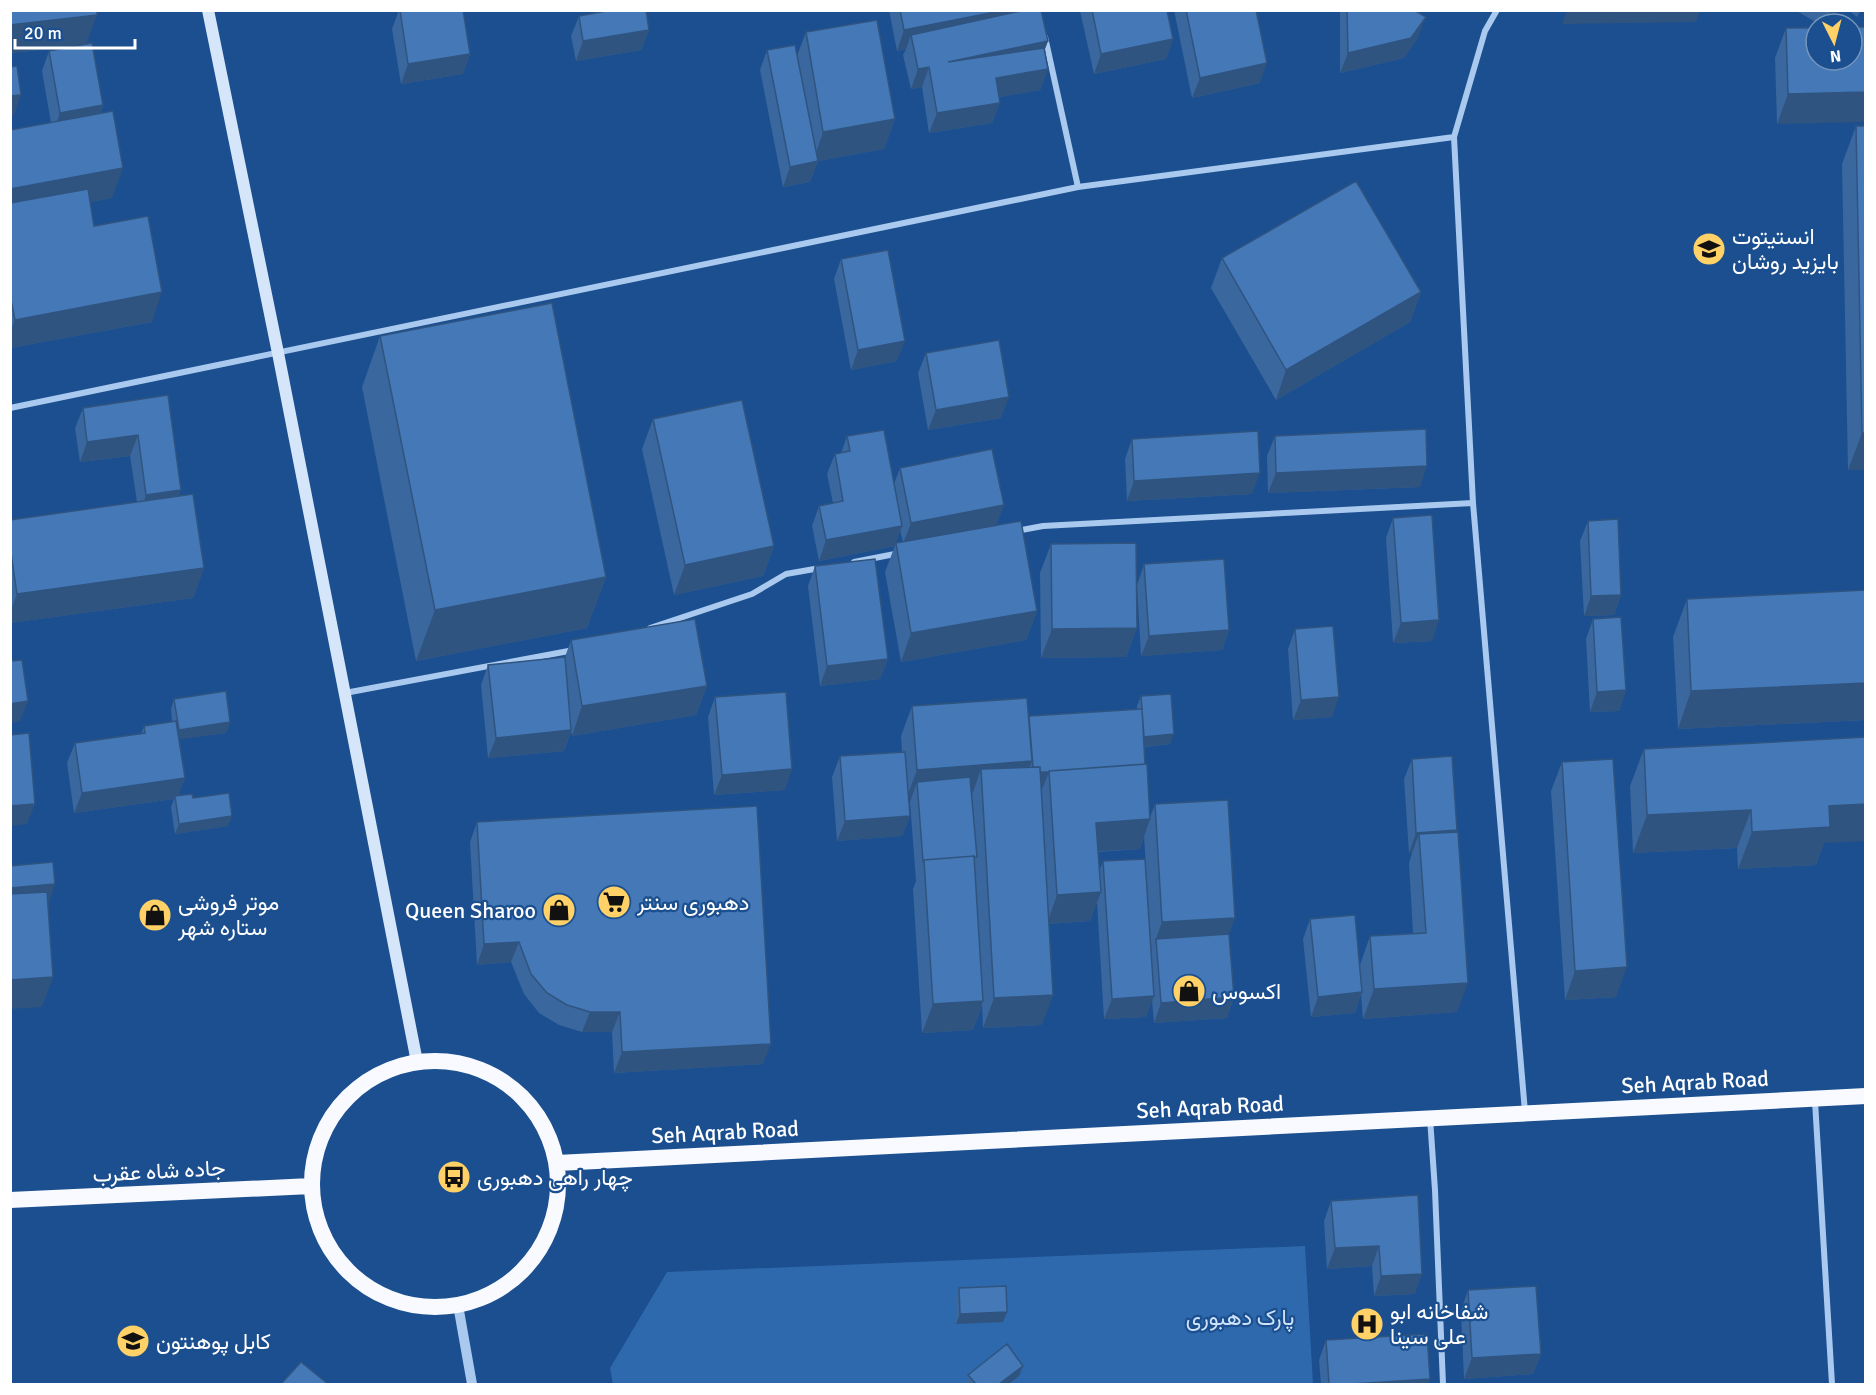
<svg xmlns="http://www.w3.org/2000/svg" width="1876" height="1395" viewBox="0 0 1876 1395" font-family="Signika,Vazirmatn,sans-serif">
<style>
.green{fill:#2e69ad}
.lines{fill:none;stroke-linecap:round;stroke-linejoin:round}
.minor{stroke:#a9c9ee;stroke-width:6}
.tertiary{stroke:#a9c9ee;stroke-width:10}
.secondary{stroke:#d6e6fa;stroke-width:12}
.trunk{stroke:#f8faff;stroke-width:16}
.wall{fill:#3a679d;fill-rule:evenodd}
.shaded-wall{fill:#305480}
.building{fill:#4478b7;stroke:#305480;stroke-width:1.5}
.labels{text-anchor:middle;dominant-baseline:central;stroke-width:4.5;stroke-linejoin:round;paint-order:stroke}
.poi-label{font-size:22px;fill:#fff;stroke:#1b4f8f;text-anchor:start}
.street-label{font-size:22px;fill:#fff;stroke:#1b4f8f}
.park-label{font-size:22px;fill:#cfe3fa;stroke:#1b4f8f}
</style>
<rect width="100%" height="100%" fill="#1b4f8f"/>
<path class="green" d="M1305,1246l8,138h-700l-3,-16 57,-96z"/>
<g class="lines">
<path class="minor" d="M1497,10l-12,21 -31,106 19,366 52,609
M1045,37l33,150
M10,408l1068,-221 376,-50
M1016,531l27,-5 430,-23
M854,562l46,-9
M650,628l102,-34 34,-20 34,-6
M345,693l229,-43
M1815,1101l17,283
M1430,1118l5,72 8,194"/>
<path class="tertiary" d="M458,1305l14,79"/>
<path class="secondary" d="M208,10l70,343 139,709"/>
<path class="trunk" d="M312 1184a123 123 0 1 1 246 0a123 123 0 1 1-246 0Z
M557,1163l1309,-67
M10,1200l301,-14"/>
</g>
<path class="wall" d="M10,10l77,34 16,61 -3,9 12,84 -22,4 4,24 58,96 -142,26v-218l41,-7 -9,-52 7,-20 23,-4 -62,6z
M399,10h64l7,44 -7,20 -62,10 -9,-55z
M607,10h39l3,20 -8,20 -65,11 -5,-25 8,-20z
M889,10h152l7,31 -3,8 3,20 -8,21 -41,7 1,6 -8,20 -63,10 -7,-46 -11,2 -8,-34 3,-6 -9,2z
M1167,10l6,29 -7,20 -72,15 -14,-63z
M1174,10h82l4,73 -68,15z
M1340,10h74l4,27 -14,21 -64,15z
M1795,10h42l-9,14h-9z
M1848,10h13l-4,7z
M1866,27l-89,97 -2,-66 11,-30z
M806,32l89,87 -11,30 -66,12 -8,21 -27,5 -23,-117 7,-20 30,6z
M1856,126l10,344h-18l-6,-306z
M1222,258l199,34 -11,30 -134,78 -65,-112z
M841,259l56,102 -46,9 -17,-91z
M380,336l226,241 -19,51 -171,33 -54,-274z
M926,353l75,65 -73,12 -10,-57z
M168,395l11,101 25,72 -11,30 -183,25v-103l127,-18 -7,-46 -50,6 -5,-34 8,-20z
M653,419l121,127 -11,30 -89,19 -32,-146z
M847,436l47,48 6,-16 104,37 -8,20 41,86 -11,29 -125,22 -16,-90 11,-29 7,-1 -3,-12 -5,16 -76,15 -7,-35 7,-20 14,-3 -6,-29 8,-20 6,-1z
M1275,436l145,51 -152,6 -1,-37z
M1132,439l120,55 -125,7 -2,-42z
M1393,518l39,123 -39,2 -7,-105z
M1588,521l33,74 -7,20 -30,1 -4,-75z
M1051,544l86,84 -11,29 -85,1 -1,-85z
M1866,559v161l-188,9 -5,-92 14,-38 178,-9 -1,-27z
M1144,564l85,66 -7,20 -81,6 -4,-71z
M815,566l73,93 -8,20 -60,7 -12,-100z
M1593,619l33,71 -7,21 -29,1 -4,-73z
M1295,629l37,88 -39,3 -5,-71z
M571,640l136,46 -11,29 -124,21 -1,-5 -7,20 -76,7 -7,-73 7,-20 77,-8z
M1141,696l29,48 -26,3 6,70 5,-13 74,130 5,63 -7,21 -73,5 -2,-23 -6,17 -42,2 -7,-117 -7,19 -41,3 -7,101 -59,3 -1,-23 -9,25 -51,3 -9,-144 3,-8 -6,-79 1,-3h-3l2,17 -8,20 -65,5 -5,-64 8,-21 62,-4 -1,-16 11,-30 117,11 108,-8v-3zM1144,836l7,116h1l-1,2 -48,-93 -4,11 -1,-20 42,-3z
M715,697l70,93 -71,5 -6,-78z
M174,699l56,23 -4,11 -47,6 6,39 -7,18 15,2 35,28 -53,8 -4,-27 3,-8 -100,14 -7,-50 8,-20 66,-9 3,-8 28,-4 -1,-13z
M1644,749l180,94 -8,22 -78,4 -1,-21 -104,5 -3,-67z
M1412,759l45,71v182l-94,7 -2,-25 -6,19 -44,4 -8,-78 7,-20 50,46 10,-29 43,-3 -4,-70 3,-10h-3l-5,-74z
M1562,762l54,235 -51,3 -14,-209z
M477,822l286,242 -149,9 -2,-41h-30l-23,-7 -20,-12 -15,-19 -13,-32 -34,3 -7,-123z
M1418,1195l-3,99 -41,2 -2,-30 -45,3 -3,-48 7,-20z
M959,1288l48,24 -4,10 -47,2 -1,-26z
M1468,1290l73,64 -8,20 -69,5 -3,-68z
M1326,1340l102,44h-107l-2,-24z
M968,1375l51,1 -10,8h-44z"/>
<path class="shaded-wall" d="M1005,10h28l-122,25 -5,14 -9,2 7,-21z
M1567,10h133l-4,12 -134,2z
M1831,10h6l-9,14h-2z
M97,15l-11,30 -76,8v-28z
M1426,17l-8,20 -14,21 -64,15 8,-20z
M649,30l-8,20 -65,11 7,-20z
M1173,39l-7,20 -72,15 7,-20z
M1048,41l-8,20 -92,1z
M470,54l-7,20 -62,10 7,-20z
M1267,63l-7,20 -68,15 8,-20z
M929,67l-7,20 -11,2 7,-20z
M1048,69l-8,21 -52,9 8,-21z
M1866,92v30l-89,2 11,-30z
M21,95l-7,20 -4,1v-20z
M1000,103l-8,20 -63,10 8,-20z
M103,105l-7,20 -43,8 7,-20z
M895,119l-11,30 -71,13 10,-30z
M818,161l-8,21 -27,5 7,-20z
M123,168l-11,30 -102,19v-28z
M162,292l-10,30 -142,26v-16l5,-12z
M1421,292l-11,30 -134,78 10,-30z
M905,341l-8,20 -46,9 7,-20z
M1009,397l-8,21 -73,12 8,-20z
M1862,433h4v37h-18z
M138,435l-8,21 -50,6 7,-20z
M1427,466l-7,21 -152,6 8,-20z
M1260,473l-8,21 -125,7 7,-20z
M181,490l-7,21 -35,4 7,-20z
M1004,505l-8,20 -93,19 8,-21z
M902,526l-7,20 -76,15 7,-21z
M774,546l-11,30 -89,19 11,-30z
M204,568l-11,30 -183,25v-11l7,-18z
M606,577l-19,51 -171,33 19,-51z
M1621,595l-7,20 -30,1 7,-20z
M1037,611l-11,29 -125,22 10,-29z
M1439,620l-7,21 -39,2 8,-20z
M1137,628l-11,29 -85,1 11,-29z
M1229,630l-7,20 -81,6 8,-20z
M888,659l-8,20 -60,7 7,-20z
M1866,683v37l-188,9 13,-38z
M707,686l-11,29 -124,21 10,-30z
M1626,690l-7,21 -29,1 7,-20z
M1339,697l-7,20 -39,3 8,-20z
M28,701l-8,20 -10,2v-19z
M230,722l-4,11 -51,7 4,-10z
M571,730l-7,21 -76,7 8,-20z
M1174,734l-4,10 -30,3 4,-10z
M1032,761l-10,30 -41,-22 -9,26 -55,-13 -6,17 -5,1 11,-30z
M792,769l-7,21 -71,5 8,-20z
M1049,772l-8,20 -8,-19z
M185,778l-8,21 -2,-3 -1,3 -100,14 8,-20z
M35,804l-8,20 -17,2v-20z
M1866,804v37l-42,2 -8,22 -78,4 14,-37 77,-26z
M1751,810l-14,38 -104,5 14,-38z
M232,816l-4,10 -53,8 4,-10z
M910,816l-8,20 -65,5 8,-20z
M1150,819l-10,30 -55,3 11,-29z
M1457,830l-8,20 -30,-16 -7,19h-3l7,-20z
M55,884l-7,21 -38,3v-20z
M1101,892l-11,29 -43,3 10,-29z
M1235,918l-11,30 -68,-9 -5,13 11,-30z
M519,942l-8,20 -34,3 7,-21z
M1627,967l-11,30 -51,3 10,-29z
M53,977l-11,30 -32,2v-29z
M1468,983l-11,29 -94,7 11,-30z
M1362,992l-7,21 -44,4 7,-20z
M1053,995l-11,30 -59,3 11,-30z
M1154,996l-8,21 -42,2 8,-20z
M1234,997l-7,21 -73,5 7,-20z
M983,1001l-10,29 -51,3 11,-29z
M590,1012h30l-8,20h-30z
M771,1044l-8,20 -149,9 8,-21z
M1379,1246l-7,20 -45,3 8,-21z
M1422,1274l-7,20 -41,2 7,-20z
M1007,1312l-4,10 -47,2 4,-10z
M1541,1354l-8,20 -69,5 8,-21z
M1023,1366l-4,10 -10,8h-10z
M1430,1379l-2,5h-76z"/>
<path class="building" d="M10,10h87v5l-87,10z
M400,10h63l7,44 -62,10z
M612,10h34l3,20 -66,11 -4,-25z
M900,10h105l-101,20z
M1025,10h16l7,31 -100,21 96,-14 4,21 -52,9 4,25 -63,10 -8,-46 -11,2 -7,-34z
M1092,10h75l6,29 -72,15z
M1186,10h70l11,53 -67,15z
M1347,10h67l12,7 -15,21 -63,15z
M877,20l18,99 -72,13 -17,-100z
M1852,27h14v65l-78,2 -2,-66h30v32h36z
M92,43l11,62 -43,8 -11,-62z
M795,45l23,116 -28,6 -23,-117z
M17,66l4,29 -11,1v-29z
M113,111l10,57 -113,21v-59z
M1856,126h10v307h-4z
M1356,181l65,111 -135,78 -64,-112z
M88,189l6,37 54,-10 14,76 -147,28 -5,-25v-92z
M888,250l17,91 -47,9 -17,-91z
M552,303l54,274 -171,33 -55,-274z
M999,340l10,57 -73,13 -10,-57z
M168,395l13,95 -35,5 -8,-60 -51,7 -4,-34z
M742,400l32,146 -89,19 -32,-146z
M1426,429l1,37 -151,7 -1,-37z
M884,430l18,96 -76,14 -7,-34 24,-5 -8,-47 15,-3 -3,-15z
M1258,431l2,42 -126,8 -2,-42z
M992,449l12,56 -93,18 -11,-55z
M193,494l11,74 -187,26 -7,-48v-26z
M1432,515l7,105 -38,3 -8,-105z
M1618,519l3,76 -30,1 -3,-75z
M1021,521l16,90 -126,22 -15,-90z
M1136,543l1,85 -85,1 -1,-85z
M875,559l13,100 -61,7 -12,-100z
M1224,559l5,71 -80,6 -5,-72z
M1866,590v93l-175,8 -4,-92z
M1621,617l5,73 -29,2 -4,-73z
M695,619l12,67 -125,20 -11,-66z
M1333,626l6,71 -38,3 -6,-71z
M565,657l6,73 -75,8 -8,-73z
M22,660l6,41 -18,3v-43z
M226,691l4,31 -51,8 -5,-31z
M786,692l6,77 -70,6 -7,-78z
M1171,694l3,40 -30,3 -3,-41z
M1027,698l5,63 -115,9 -5,-64z
M1142,709l3,55 -96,7v1h-9v-5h-7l-4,-51z
M176,721l9,57 -103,15 -7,-50 70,-10 -1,-7z
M29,733l6,71 -25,2v-71z
M1866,737v67l-37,2 1,21 -78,5 -1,-22 -104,5 -3,-66z
M905,752l5,64 -65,5 -5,-65z
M1452,756l5,74 -41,3 -4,-74z
M1613,759l14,208 -52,4 -13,-209z
M1147,764l3,55 -54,4 5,69 -44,3 -8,-124z
M1040,767l13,228 -59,3 -13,-229z
M970,777l7,80h-3v-1l-50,4 -1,1 -6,-79z
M229,793l3,23 -53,8 -4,-28 17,-2 1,4z
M1228,800l7,118 -73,4 -7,-118z
M757,806l14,238 -149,8 -2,-40h-30l-23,-7 -20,-12 -16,-19 -12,-32 -35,2 -7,-122z
M1458,832l10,151 -94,6 -4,-53 56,-3 -7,-99z
M974,856l9,145 -50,3 -9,-144z
M1145,859l9,137 -42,3 -9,-138z
M53,862l2,22 -45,4v-22z
M47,892l6,85 -43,3v-86z
M1355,915l7,77 -44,5 -8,-78z
M1229,934l5,63 -73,6 -5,-64z
M1418,1195l4,79 -41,2 -2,-30 -44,2 -4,-47z
M1006,1286l1,26 -47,2 -1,-26z
M1536,1286l5,68 -69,4 -4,-68z
M1427,1334l3,45 -78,5h-23l-3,-44z
M1007,1344l16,22 -24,18h-23l-8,-9z
M301,1362l27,22h-47z"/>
<defs>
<symbol id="university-disc" viewBox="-11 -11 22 22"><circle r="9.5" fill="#ffd166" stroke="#1b4f8f"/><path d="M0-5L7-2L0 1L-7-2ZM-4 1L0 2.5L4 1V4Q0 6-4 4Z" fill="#111"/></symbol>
<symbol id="supermarket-disc" viewBox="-11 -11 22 22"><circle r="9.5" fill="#ffd166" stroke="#1b4f8f"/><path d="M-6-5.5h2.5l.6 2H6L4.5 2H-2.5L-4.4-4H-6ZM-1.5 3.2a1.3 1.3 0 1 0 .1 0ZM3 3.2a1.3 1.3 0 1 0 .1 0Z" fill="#111"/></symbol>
<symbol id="shop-disc" viewBox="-11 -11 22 22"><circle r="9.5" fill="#ffd166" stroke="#1b4f8f"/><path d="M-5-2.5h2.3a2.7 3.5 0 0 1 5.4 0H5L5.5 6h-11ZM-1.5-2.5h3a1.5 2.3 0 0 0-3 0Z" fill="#111"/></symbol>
<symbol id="bus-disc" viewBox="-11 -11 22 22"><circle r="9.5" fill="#ffd166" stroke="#1b4f8f"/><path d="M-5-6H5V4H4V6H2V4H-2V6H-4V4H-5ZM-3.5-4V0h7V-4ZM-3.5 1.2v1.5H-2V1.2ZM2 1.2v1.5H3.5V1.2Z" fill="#111"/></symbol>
<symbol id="hospital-disc" viewBox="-11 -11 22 22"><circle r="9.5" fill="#ffd166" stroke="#1b4f8f"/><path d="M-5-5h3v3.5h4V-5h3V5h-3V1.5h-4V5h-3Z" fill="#111"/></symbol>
</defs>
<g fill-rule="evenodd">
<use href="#university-disc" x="1690" y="230" width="38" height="38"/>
<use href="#supermarket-disc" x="595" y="883" width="38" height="38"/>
<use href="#shop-disc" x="540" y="891" width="38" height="38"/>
<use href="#shop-disc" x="136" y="896" width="38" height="38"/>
<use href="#shop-disc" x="1170" y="972" width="38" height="38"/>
<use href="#bus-disc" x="435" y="1158" width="38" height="38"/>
<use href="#hospital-disc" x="1348" y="1305" width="38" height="38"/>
<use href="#university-disc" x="114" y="1322" width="38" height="38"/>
</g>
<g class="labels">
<g class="poi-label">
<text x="1732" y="236">انستیتوت<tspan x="1732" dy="25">بایزید روشان</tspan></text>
<text x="178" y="902">موتر فروشی<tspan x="178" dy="25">ستاره شهر</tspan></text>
<text x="637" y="902">دهبوری سنتر</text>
<text x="536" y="910" text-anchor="end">Queen Sharoo</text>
<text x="1212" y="991">اکسوس</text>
<text x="477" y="1177">چهار راهی دهبوری</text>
<text x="1390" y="1311">شفاخانه ابو<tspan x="1390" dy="25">علی سینا</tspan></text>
<text x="156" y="1341">کابل پوهنتون</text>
</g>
<g class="street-label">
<text transform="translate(1695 1082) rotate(-3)">Seh Aqrab Road</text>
<text transform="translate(1210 1107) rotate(-3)">Seh Aqrab Road</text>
<text transform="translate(725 1132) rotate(-3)">Seh Aqrab Road</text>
<text transform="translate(159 1171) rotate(-3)">جاده شاه عقرب</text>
</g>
<g class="park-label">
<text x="1240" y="1317">پارک دهبوری</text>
</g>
</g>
<rect width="1876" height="1395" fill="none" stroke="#ffffff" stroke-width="24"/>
<g transform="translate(1834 42) rotate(174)"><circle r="28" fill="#1b4f8f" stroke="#7695bc" stroke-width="1.5"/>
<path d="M0-4.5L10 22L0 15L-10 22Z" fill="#ffd166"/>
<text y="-9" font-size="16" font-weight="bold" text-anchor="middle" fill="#ffffff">N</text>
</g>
<path d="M15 39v9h120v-9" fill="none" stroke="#ffffff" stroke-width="3"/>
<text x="24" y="39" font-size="18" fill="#ffffff" stroke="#1b4f8f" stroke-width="4.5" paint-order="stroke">20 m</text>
</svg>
